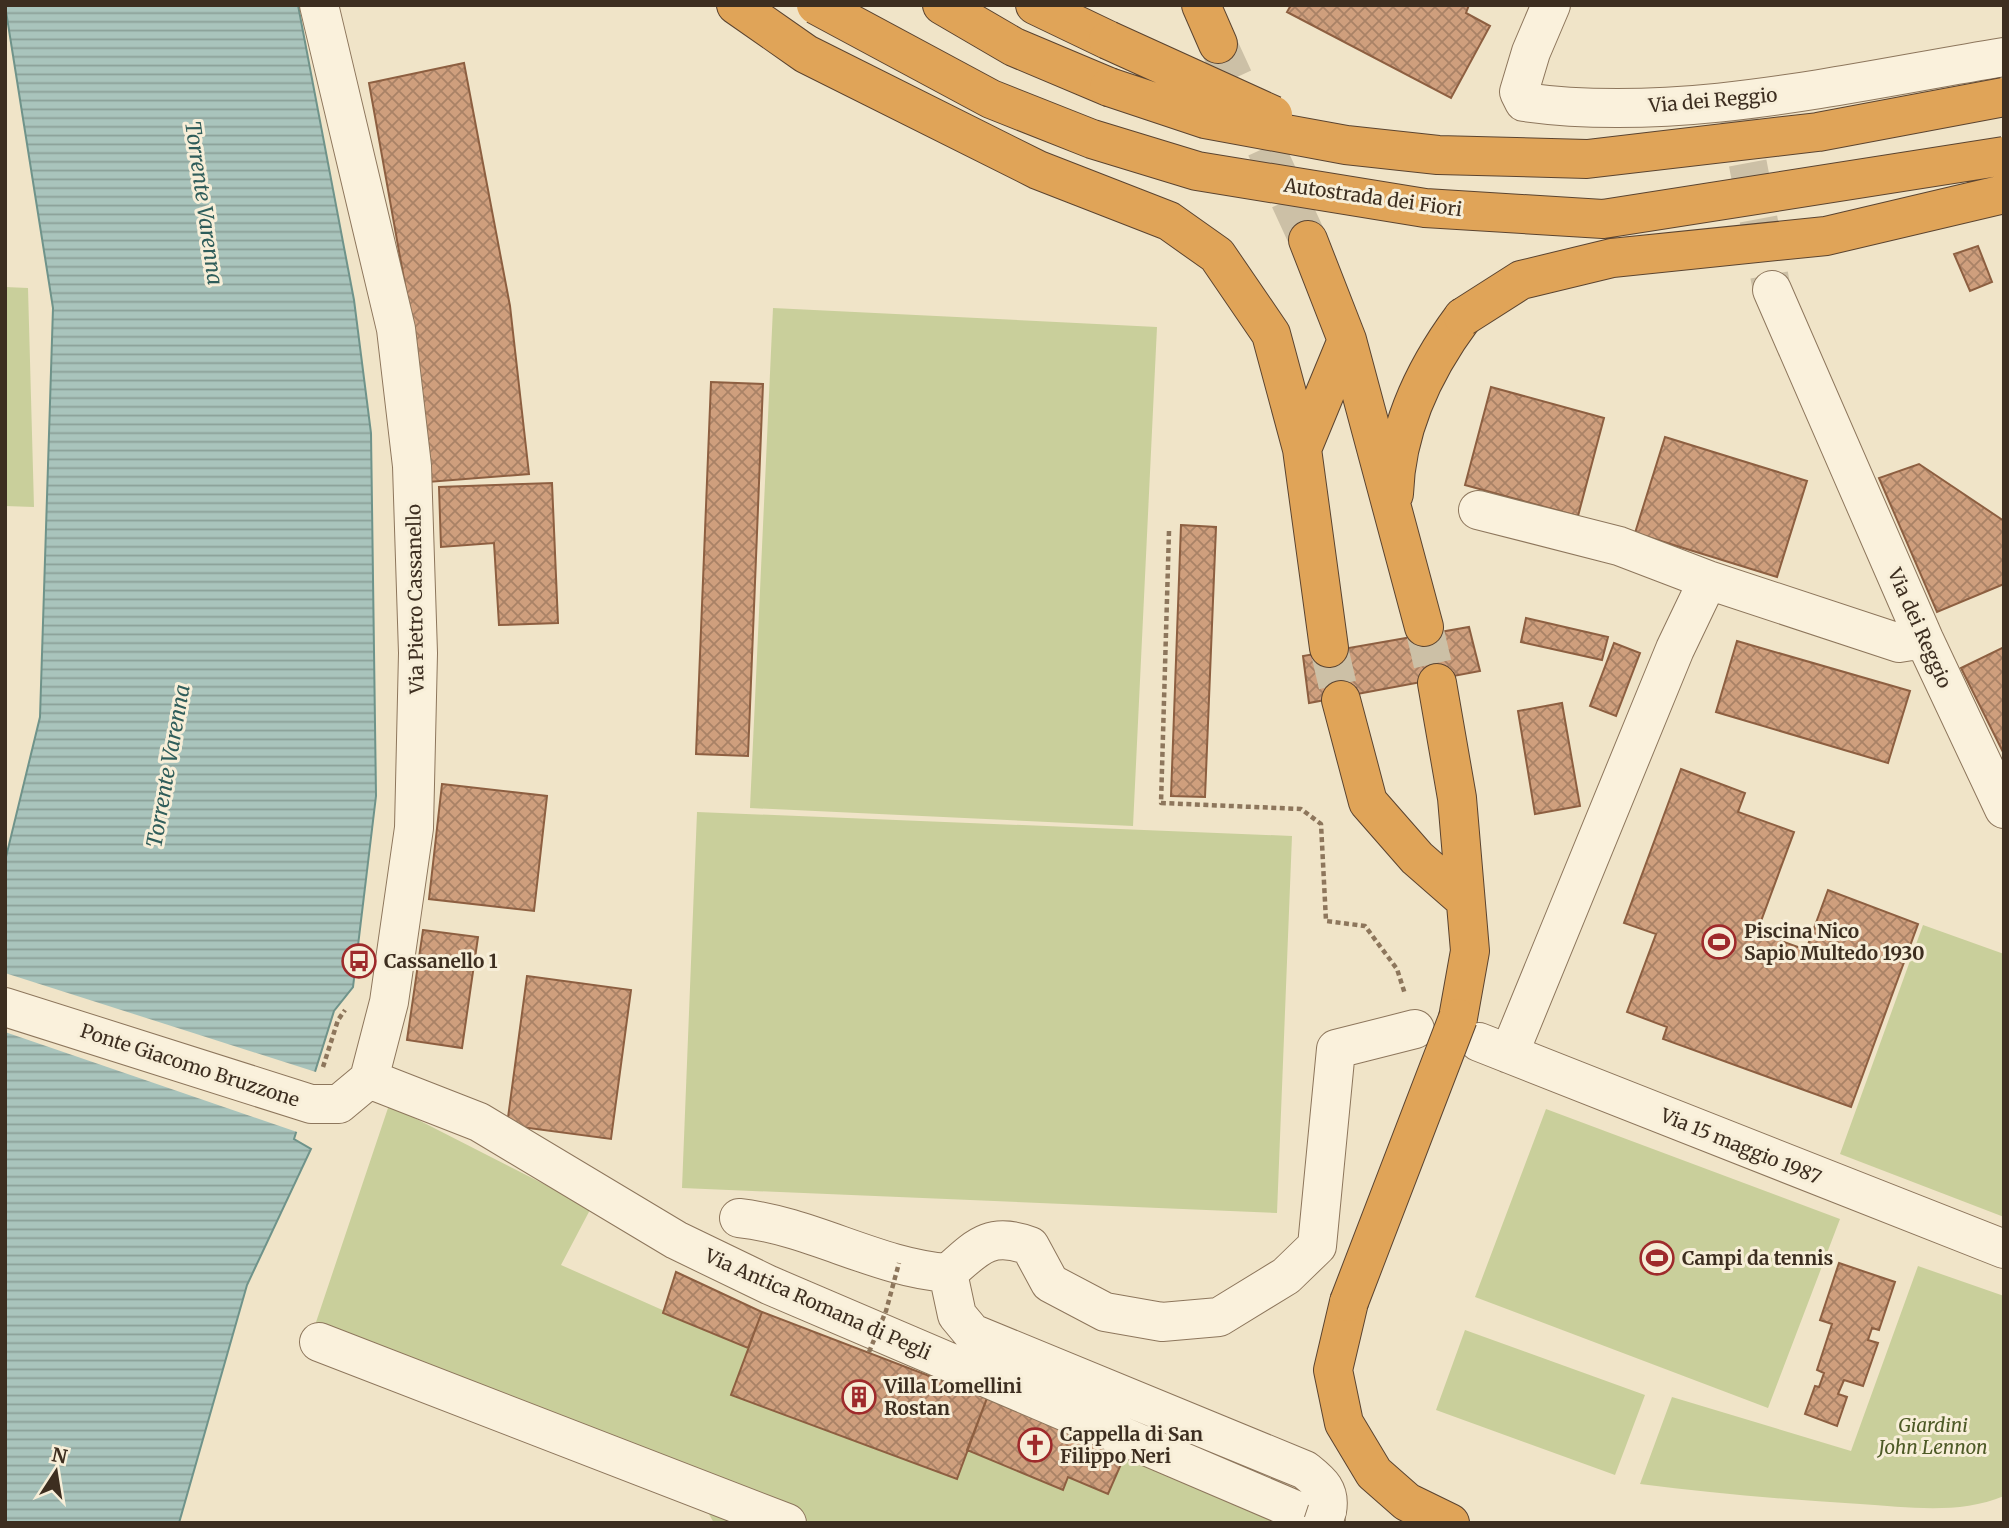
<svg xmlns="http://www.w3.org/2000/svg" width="2009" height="1528" viewBox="0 0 2009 1528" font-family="Merriweather,serif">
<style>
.green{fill:#c9cf9b}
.water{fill:url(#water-rules);stroke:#6f938a;stroke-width:2}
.pier{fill:#f0e4c8}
.building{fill:url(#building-cross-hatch);stroke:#8d5f41;stroke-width:2}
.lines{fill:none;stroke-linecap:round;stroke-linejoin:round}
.minor-tunnel{stroke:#ccc0a6;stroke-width:38;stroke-dasharray:38 19;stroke-linecap:butt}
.highway-tunnel{stroke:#ccc0a6;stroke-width:38;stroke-dasharray:38 19;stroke-linecap:butt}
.minor-casing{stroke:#8d765c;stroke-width:40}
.highway-casing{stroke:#5b4430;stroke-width:40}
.path{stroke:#8d765c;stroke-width:4.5;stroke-dasharray:5 3.5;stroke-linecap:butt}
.minor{stroke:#faf1dc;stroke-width:38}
.highway{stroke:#e0a458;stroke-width:38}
.minor-bridge-casing{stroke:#8d765c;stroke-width:40;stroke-linecap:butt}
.highway-bridge-casing{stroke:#5b4430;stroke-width:40;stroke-linecap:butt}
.path-bridge{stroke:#8d765c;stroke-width:4.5;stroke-dasharray:5 3.5;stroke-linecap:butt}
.minor-bridge{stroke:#faf1dc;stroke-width:38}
.highway-bridge{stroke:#e0a458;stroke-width:38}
.labels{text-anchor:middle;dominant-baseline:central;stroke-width:6;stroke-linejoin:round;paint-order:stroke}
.street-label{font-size:19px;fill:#3d2e20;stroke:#f7eed8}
.poi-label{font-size:19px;font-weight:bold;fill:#3d2e20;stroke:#f7eed8;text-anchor:start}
.park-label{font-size:19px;font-style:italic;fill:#4d5a26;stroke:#f7eed8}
.water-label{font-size:21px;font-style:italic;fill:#2f5d5a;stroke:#f7eed8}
</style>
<defs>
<pattern id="water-rules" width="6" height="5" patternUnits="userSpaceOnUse" patternTransform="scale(1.75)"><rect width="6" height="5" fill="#a9c4bc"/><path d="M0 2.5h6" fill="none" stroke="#8ba098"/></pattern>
<pattern id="building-cross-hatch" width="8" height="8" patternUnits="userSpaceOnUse" patternTransform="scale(1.75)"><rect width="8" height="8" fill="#cf9f7d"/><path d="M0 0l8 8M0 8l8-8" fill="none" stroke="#a98266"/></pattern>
</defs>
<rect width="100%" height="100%" fill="#f0e4c8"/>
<path class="green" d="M5,287l23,1 6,219 -29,-1z
M773,308l384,19 -24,499 -383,-18z
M697,812l595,24 -15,377 -595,-25z
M1923,925l81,29v263l-164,-63z
M389,1105l202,103 -30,57 187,83 -16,47 225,84 10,-29 101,27 40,17 17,-39 173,68h-584l-8,-14 -398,-163z
M1546,1109l294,110 -72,189 -293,-111z
M1918,1266l86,30v200c-46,19 -96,11 -144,8 -74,-4 -147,-11 -220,-20l32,-87 179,54z
M1465,1330l180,65 -30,80 -179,-65z"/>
<path class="water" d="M5,5h293l56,295 17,133 5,363 -23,191 -19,24 -40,128 17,10 -64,136 -68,238h-174v-662l35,-144 13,-409z"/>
<path class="pier" d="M5,973l314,100 -19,60 -295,-101z"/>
<path class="building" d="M1291,5h178l-3,8 24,13 -39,72 -164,-86z
M464,63l46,243 19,168 -101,8 -18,-169 -41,-230z
M1978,246l14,36 -22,9 -16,-37z
M711,382l52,2 -15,372 -52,-2z
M1491,387l113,31 -26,98 -113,-31z
M1665,437l142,44 -30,96 -142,-44z
M1919,464l85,57v63l-67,28 -58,-134z
M552,483l6,140 -59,2 -5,-82 -53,4 -2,-60z
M1181,525l35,2 -11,270 -34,-1z
M1526,618l82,19 -6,23 -81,-18z
M1469,627l11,44 -171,32 -6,-47z
M1737,641l173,50 -22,72 -172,-51z
M1614,643l26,10 -24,63 -26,-10z
M2004,647v107l-43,-86z
M1562,703l18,103 -45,8 -17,-103z
M1681,769l64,24 -7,19 56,20 -37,100 49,18 22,-60 90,34 -67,183 -188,-68 4,-12 -40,-15 29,-78 -32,-11z
M442,784l105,12 -13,115 -105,-12z
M423,930l55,7 -16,111 -55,-8z
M527,976l104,14 -20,149 -104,-14z
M1839,1263l56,19 -16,48 -7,-2 -4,12 10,3 -15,43 -19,-6 -6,14 9,3 -10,29 -32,-12 10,-28 4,1 5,-14 -7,-3 15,-46 -12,-4z
M676,1272l86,40 -14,36 -85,-35z
M762,1312l225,86 -30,81 -226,-84z
M987,1398l138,57 -17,39 -40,-17 -5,13 -96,-40z"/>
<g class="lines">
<path class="minor-tunnel" d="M1737,107l35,183"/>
<path class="highway-tunnel" d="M1218,44l90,196
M1424,627l13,56
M1329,648l12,52"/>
<defs>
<path id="minor" d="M319,5l77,324 16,137 6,187 -4,175 -25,174 -20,77 110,43 197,118 93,45 557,238
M1551,5l-20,47 -12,40 5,10c156,22 326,-20 480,-45
M1772,290l152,349 80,170
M1478,510l141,36 89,34 191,63 25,-4
M5,1007l306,97h28l30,-25
M1479,1042l525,207
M1509,1054l166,-405 33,-69
M739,1218c73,8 138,50 209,55 29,-26 42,-42 82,-27l20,37 55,29 57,10 57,-5 67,-41 31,-30 19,-197 79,-20
M948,1273l9,42 15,18 333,137c15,12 26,20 22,41
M319,1342l468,181"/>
<path id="highway" d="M736,5l70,49 232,116 131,51 48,34 54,79 31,115 27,199
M942,5l72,42 95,40
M1035,5l73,35
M1201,5l17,39
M1308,240l39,100 77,287
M1302,449l45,-109
M1394,494c2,-66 31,-126 69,-177
M1437,683l20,115 13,153 -12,67
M1341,700l27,102 49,56 48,42
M1349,1302l-16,68 11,53 30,50 33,29 43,21"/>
</defs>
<use href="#minor" class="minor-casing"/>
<use href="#highway" class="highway-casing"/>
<path class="path" d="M1169,531l-8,272 140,6 20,15 5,97 39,5 32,43 8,25
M323,1067l15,-47 7,-10"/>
<use href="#minor" class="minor"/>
<use href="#highway" class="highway"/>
<defs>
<path id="minor-bridge" d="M1323,1523l4,-12"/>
<path id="highway-bridge" d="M816,5l175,94 101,40 105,32 228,37 178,11 401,-63
M1108,40l165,75
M1109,87l96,32 141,26 92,10 149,4 231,-27 186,-35
M1463,317l58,-37 91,-22 214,-22 178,-42
M1349,1302l109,-284"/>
</defs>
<use href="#minor-bridge" class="minor-bridge-casing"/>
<use href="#highway-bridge" class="highway-bridge-casing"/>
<path class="path-bridge" d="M869,1352l17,-41 13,-48"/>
<use href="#minor-bridge" class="minor-bridge"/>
<use href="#highway-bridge" class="highway-bridge"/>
</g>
<defs>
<symbol id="stadium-ring" viewBox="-11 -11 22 22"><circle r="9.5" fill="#f7eed8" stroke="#9e2a2b" stroke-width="1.5"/><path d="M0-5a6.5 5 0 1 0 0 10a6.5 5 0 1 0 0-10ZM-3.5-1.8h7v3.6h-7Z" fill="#9e2a2b"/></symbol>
<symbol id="bus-ring" viewBox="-11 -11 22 22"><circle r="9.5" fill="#f7eed8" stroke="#9e2a2b" stroke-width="1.5"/><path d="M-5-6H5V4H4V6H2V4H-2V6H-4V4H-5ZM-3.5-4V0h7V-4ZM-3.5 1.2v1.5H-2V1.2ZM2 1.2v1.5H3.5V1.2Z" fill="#9e2a2b"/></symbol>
<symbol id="building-ring" viewBox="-11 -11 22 22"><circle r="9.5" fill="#f7eed8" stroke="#9e2a2b" stroke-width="1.5"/><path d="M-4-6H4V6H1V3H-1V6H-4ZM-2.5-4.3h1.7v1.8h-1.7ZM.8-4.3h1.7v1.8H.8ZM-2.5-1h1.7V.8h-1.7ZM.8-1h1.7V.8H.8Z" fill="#9e2a2b"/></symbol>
<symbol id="church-ring" viewBox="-11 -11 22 22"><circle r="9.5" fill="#f7eed8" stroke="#9e2a2b" stroke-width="1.5"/><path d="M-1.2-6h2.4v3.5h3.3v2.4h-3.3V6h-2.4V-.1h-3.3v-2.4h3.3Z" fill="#9e2a2b"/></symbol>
</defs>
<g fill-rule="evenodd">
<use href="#stadium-ring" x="1700" y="923" width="38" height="38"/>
<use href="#bus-ring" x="340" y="942" width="38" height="38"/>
<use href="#stadium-ring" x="1638" y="1239" width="38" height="38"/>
<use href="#building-ring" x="840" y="1378" width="38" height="38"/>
<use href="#church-ring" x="1016" y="1426" width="38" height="38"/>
</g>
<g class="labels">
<g class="street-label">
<text transform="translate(1713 100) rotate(-5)">Via dei Reggio</text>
<text transform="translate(1373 197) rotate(8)">Autostrada dei Fiori</text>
<text transform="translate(415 599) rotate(-91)">Via Pietro Cassanello</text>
<text transform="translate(1920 628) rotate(66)">Via dei Reggio</text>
<text transform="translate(190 1065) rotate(18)">Ponte Giacomo Bruzzone</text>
<text transform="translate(1741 1146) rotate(22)">Via 15 maggio 1987</text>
<text transform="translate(818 1304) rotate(24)">Via Antica Romana di Pegli</text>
</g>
<g class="poi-label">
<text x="1744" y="931">Piscina Nico<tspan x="1744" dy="22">Sapio Multedo 1930</tspan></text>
<text x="384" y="961">Cassanello 1</text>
<text x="1682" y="1258">Campi da tennis</text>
<text x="884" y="1386">Villa Lomellini<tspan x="884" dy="22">Rostan</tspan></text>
<text x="1060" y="1434">Cappella di San<tspan x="1060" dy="22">Filippo Neri</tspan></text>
</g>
<g class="park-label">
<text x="1933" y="1425">Giardini<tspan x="1933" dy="22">John Lennon</tspan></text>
</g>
<g class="water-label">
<text transform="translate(204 203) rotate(82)">Torrente Varenna</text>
<text transform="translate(168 766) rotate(-80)">Torrente Varenna</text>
</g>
</g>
<rect width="2009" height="1528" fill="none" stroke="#3d2e20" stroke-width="14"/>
<g transform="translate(56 1472) rotate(12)" stroke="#f7eed8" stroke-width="5" paint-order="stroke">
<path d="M0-5L12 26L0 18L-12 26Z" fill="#3d2e20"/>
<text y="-10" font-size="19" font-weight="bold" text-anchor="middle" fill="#3d2e20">N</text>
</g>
</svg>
